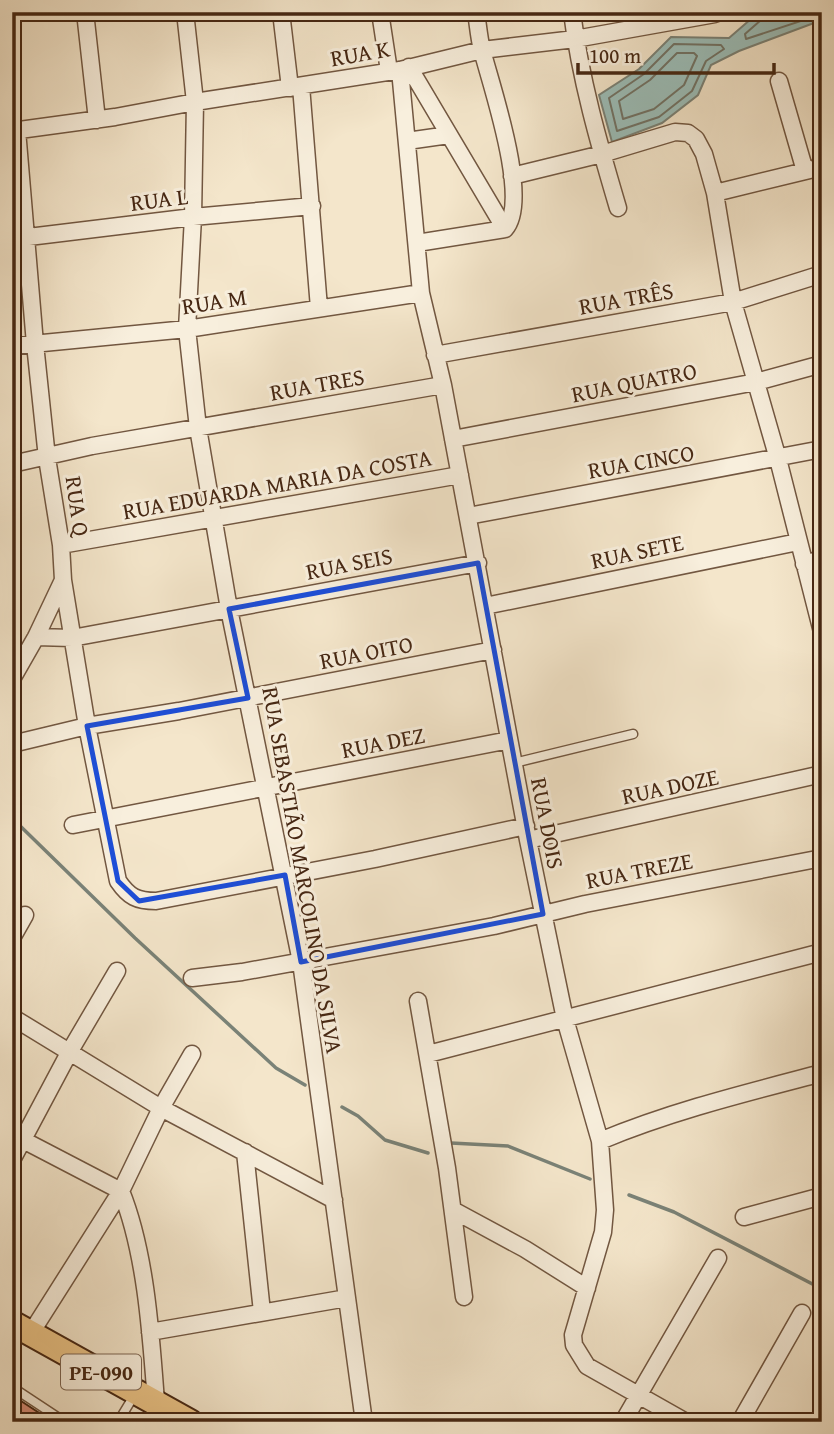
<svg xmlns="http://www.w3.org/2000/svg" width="834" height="1434" viewBox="0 0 834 1434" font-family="'Gentium Book Plus',serif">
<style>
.water{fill:#9cbfba;stroke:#7a8277;stroke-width:2}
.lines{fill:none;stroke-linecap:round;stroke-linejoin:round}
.shore{stroke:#717366;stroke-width:2}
.stream{stroke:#7a8277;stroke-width:3.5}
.building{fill:#d58b76;stroke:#462713;stroke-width:2}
.lane-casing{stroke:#725741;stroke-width:11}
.street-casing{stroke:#725741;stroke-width:19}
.primary-casing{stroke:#462713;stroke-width:28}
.lane{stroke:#f8efdd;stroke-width:8}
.street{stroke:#f8efdd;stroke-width:16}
.primary{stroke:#eac386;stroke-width:24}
.marked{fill:none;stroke:#1d4ed8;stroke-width:5;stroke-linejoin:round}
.labels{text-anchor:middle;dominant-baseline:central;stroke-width:6;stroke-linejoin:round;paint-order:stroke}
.shield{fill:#f8efdd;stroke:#7b6350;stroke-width:2}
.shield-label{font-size:21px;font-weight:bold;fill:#462713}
.street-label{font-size:23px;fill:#462713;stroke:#f8efdd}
</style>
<rect width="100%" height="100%" fill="#f4e6cb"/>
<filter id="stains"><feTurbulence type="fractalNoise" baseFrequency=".00286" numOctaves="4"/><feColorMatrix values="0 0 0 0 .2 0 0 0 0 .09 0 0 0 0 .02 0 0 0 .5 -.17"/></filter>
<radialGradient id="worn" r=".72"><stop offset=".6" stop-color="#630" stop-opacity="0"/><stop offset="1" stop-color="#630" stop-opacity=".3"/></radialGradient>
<path class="water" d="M759,12h63v8l-83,31 -28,14 -13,30 -36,28 -50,19 -13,-47 40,-26 32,-32 58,1z"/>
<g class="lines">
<path class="shore" d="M763,12l-2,8 -16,14 1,5 76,-25
M674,44l47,1 3,4 -18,12 -14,30 -33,26 -42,14 -8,-33 35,-24z
M677,53h17l3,3 -13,29 -30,24 -31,10 -4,-18 31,-21z"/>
<path class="stream" d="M12,818l123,120 141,130 29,17
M342,1107l16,9 27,24 43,13
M451,1143l57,3 82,33
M629,1195l45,17 148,77"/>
</g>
<path class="building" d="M12,1395l6,4 35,23h-41z"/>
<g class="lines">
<defs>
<path id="lane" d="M514,763l119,-29
M12,1387l53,35
M118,1422l17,-28"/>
<path id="street" d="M85,12l12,108
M185,12l10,90 -2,115 -6,112 11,99 31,181 72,353 63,460
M281,12l9,76
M380,12l9,59
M572,12c8,66 27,132 46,196
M409,67l96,162
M400,70l21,223 22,92 85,455 37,179 35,122 5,69 -2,22 -30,103 1,10 13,21 99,56
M779,81l26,90
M301,86l18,222
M17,130l18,214 12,114 14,87 2,35 24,146 31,155c11,16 19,20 38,20l219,-42 151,-33
M12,131l103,-14 80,-15 205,-32 82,-20 93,-11 140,-25
M407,141l42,-6
M512,176l90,-22 73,-22 13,1 8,6 8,15 11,39 18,109 45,157 44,173
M715,193l107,-26
M12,239l181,-22 119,-11
M417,243l88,-14c26,-28 -14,-144 -23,-179 -3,-12 -4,-25 -6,-38
M12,346l175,-17 234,-36
M435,355l298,-53 89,-28
M453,439l303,-57 66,-18
M12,464l80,-18 351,-61
M468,516l354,-67
M61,545l399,-70
M804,564l18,-5
M485,606l313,-64
M36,637l36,1 406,-75
M12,679l24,-42 27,-57
M12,744l75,-18 92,-15 314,-61
M73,825l436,-85
M528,840l294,-66
M12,938l13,-23
M192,978l50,-6 182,-33 70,-13 91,-22 237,-46
M418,1001l29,167 17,129
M12,1017l149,91 173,92
M428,1054l394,-102
M23,1140l98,51c25,62 30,144 35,211
M600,1141c72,-30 146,-48 222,-68
M245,1152l17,160
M12,1160l58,-109 47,-80
M453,1210l72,39 62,39
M744,1217l78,-21
M150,1332l197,-34
M31,1333l90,-142 40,-83 31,-54
M623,1422l95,-164
M740,1422l62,-109"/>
<path id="primary" d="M12,1323l178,99"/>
</defs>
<use href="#lane" class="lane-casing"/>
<use href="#street" class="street-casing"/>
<use href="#primary" class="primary-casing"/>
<use href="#lane" class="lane"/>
<use href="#street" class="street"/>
<use href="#primary" class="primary"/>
</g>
<path class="marked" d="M478,563l65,351 -242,48 -16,-87 -146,26 -21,-20 -31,-155 161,-28 -19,-89z"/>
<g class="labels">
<rect class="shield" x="61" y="1354.5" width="80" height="35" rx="5"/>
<g class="shield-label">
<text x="101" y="1372">PE-090</text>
</g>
<g class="street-label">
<text transform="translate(360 53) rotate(-10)">RUA K</text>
<text transform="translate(159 199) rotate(-7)">RUA L</text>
<text transform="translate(626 298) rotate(-10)">RUA TRÊS</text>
<text transform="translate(214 301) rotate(-9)">RUA M</text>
<text transform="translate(634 382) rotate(-11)">RUA QUATRO</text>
<text transform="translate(317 384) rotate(-10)">RUA TRES</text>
<text transform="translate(641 461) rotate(-10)">RUA CINCO</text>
<text transform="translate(277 484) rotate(-10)">RUA EDUARDA MARIA DA COSTA</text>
<text transform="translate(78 506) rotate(82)">RUA Q</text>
<text transform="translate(637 551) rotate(-12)">RUA SETE</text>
<text transform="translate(349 563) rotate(-11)">RUA SEIS</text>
<text transform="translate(366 652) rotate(-11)">RUA OITO</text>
<text transform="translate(383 742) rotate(-11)">RUA DEZ</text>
<text transform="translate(670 786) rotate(-12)">RUA DOZE</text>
<text transform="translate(548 823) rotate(79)">RUA DOIS</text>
<text transform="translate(303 870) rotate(80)">RUA SEBASTIÃO MARCOLINO DA SILVA</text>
<text transform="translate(639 870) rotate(-11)">RUA TREZE</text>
</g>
</g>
<rect width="834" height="1434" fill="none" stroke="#f4e6cb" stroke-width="42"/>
<rect x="14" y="14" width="806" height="1406" fill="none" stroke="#462713" stroke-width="3.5"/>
<rect x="21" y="21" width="792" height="1392" fill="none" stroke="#462713" stroke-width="2"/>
<path d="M578 63v10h196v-10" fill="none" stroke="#462713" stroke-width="3.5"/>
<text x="589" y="63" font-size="21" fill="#462713" stroke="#f8efdd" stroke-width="5" paint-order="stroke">100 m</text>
<rect width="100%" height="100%" filter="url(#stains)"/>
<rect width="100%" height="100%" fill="url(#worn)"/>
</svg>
